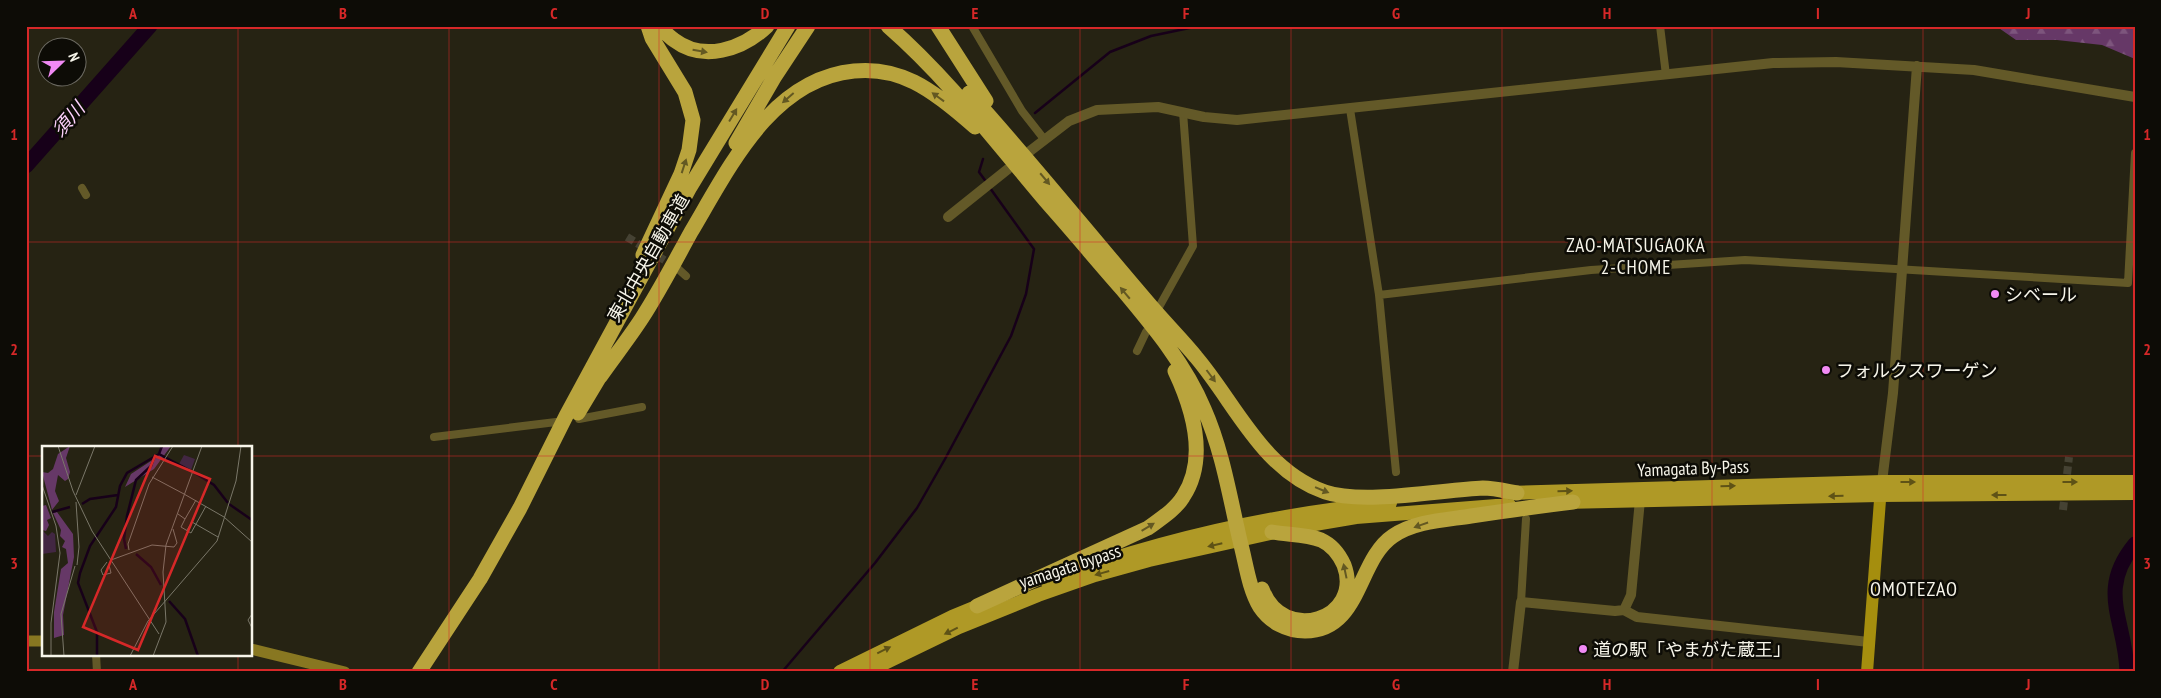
<svg xmlns="http://www.w3.org/2000/svg" width="2161" height="698" viewBox="0 0 2161 698" font-family="'PT Sans Narrow','Noto Sans JP',sans-serif">
<style>
.forest{fill:url(#forest-firs)}
.lines{fill:none;stroke-linecap:round;stroke-linejoin:round}
.stream{stroke:#170019;stroke-width:2.5}
.river{stroke:#170019;stroke-width:15}
.minor-tunnel{stroke:#454233;stroke-width:8;stroke-dasharray:8 4;stroke-linecap:butt}
.minor{stroke:#635928;stroke-width:8}
.tertiary{stroke:#635928;stroke-width:10}
.secondary{stroke:#887721;stroke-width:11}
.primary{stroke:#a58e0e;stroke-width:12}
.trunk{stroke:#af9926;stroke-width:14}
.motorway{stroke:#b9a43d;stroke-width:15}
.oneway{fill:#635822}
.oneway2{fill:#5e5216}
.grid{fill:none;stroke:#d62828;stroke-width:1;stroke-opacity:0.55}
.poi-dot{fill:#f18af4;stroke:#0d0c06;stroke-width:2}
.labels{text-anchor:middle;dominant-baseline:central;stroke-width:5;stroke-linejoin:round;paint-order:stroke}
.street-label{font-size:18px;fill:#f7f5ea;stroke:#0d0c06}
.poi-label{font-size:18px;fill:#f7f5ea;stroke:#0d0c06;text-anchor:start}
.water-label{font-size:19px;font-style:italic;fill:#fed3fe;stroke:#0d0c06}
.neighbourhood-label{font-size:19px;letter-spacing:1px;fill:#f7f5ea;stroke:#0d0c06}
.quarter-label{font-size:20px;letter-spacing:1px;fill:#f7f5ea;stroke:#0d0c06}
.inset-river{fill:none;stroke:#170019;stroke-width:2.5}
.inset-road{fill:none;stroke:#7a7769;stroke-width:1}
.view{fill:#d62828;fill-opacity:0.15;stroke:#d62828;stroke-width:2.5}
.inset-edge{fill:none;stroke:#f7f5ea;stroke-width:2.5}
.neatline{fill:none;stroke:#d62828;stroke-width:2}
.grid-label{font-size:16px;text-anchor:middle;font-weight:bold;fill:#d62828}
</style>
<defs>
<pattern id="forest-firs" width="22" height="20" patternUnits="userSpaceOnUse" patternTransform="scale(1.25)"><rect width="22" height="20" fill="#663867"/><path d="M5 1l3.5 6h-7zM16 11l3.5 6h-7z" fill="#7d557d"/></pattern>
</defs>
<rect width="100%" height="100%" fill="#262313"/>
<path class="forest" d="M1996,26h139v33l-33,-14 -45,-5h-41z"/>
<g class="lines">
<path class="stream" d="M1035,113l75,-61 41,-16 48,-10
M983,159l-4,13 8,11
M782,672l93,-109 42,-55 28,-49 66,-123 15,-42 8,-45 -44,-61"/>
<path class="river" d="M26,166l124,-140
M2127,672c-1,-51 -31,-81 8,-128"/>
<path class="minor-tunnel" d="M627,237l47,29
M2063,510l6,-53"/>
<path class="minor" d="M972,26l50,85 22,28
M1660,26l6,49
M1350,109l29,186 17,177
M82,188l4,7
M676,267l10,9
M1379,295l212,-25 154,-10 383,23 7,-130
M1159,307l34,-61 -10,-134
M1137,351l9,-19
M579,419l63,-12
M434,437l122,-15
M1521,602l5,-83
M96,654l1,18"/>
<path class="tertiary" d="M1030,151l39,-30 28,-11 61,-3 46,10 33,3 536,-57 63,-1 138,8 161,27
M948,217l60,-48
M1882,482l11,-89 24,-327
M1624,610l13,7 232,25
M1513,672l8,-70 94,9 9,-1 7,-15 9,-95"/>
<path class="secondary" d="M26,641h18
M251,649l94,23"/>
<path class="primary" d="M1867,672l14,-185"/>
<path class="trunk" d="M1506,493l376,-11h253
M1563,502l316,-7 256,-2
M1047,581c110,-40 226,-67 343,-78
M840,672l112,-55 34,-14
M866,672l93,-45 79,-32 57,-20 54,-15 148,-33 59,-10 153,-12"/>
<path class="motorway" d="M661,26c3,7 8,10 13,14 29,22 68,10 93,-14
M888,26c62,54 110,119 163,181 24,27 47,55 71,82 31,37 63,75 82,120 19,43 26,90 37,136 5,19 8,44 19,62 10,15 27,24 45,24 56,0 52,-71 88,-95 22,-15 52,-16 78,-20 34,-5 68,-10 102,-14
M938,26l48,75
M969,93c64,71 124,146 187,219 13,15 27,29 40,45 40,47 66,113 129,135 38,13 116,-2 158,-4 11,0 23,3 34,5
M736,143l39,-67 33,-50
M643,255l38,-81 8,-24 4,-30 -8,-28 -33,-54 -4,-12
M600,377c14,-20 29,-39 42,-59 18,-28 33,-57 49,-86 38,-64 80,-153 163,-161 20,-2 42,2 60,11 22,11 42,28 61,45
M578,413l27,-45
M1262,589c21,57 102,30 82,-24 -5,-11 -12,-20 -23,-25 -15,-6 -33,-5 -49,-8
M977,606l171,-78c12,-9 27,-18 35,-31 25,-38 10,-88 -8,-126
M419,672l61,-93 40,-71 46,-92 124,-229 98,-161"/>
</g>
<defs><path id="oneway-solid" d="M-6-.8H1V-3.2L6.5 0L1 3.2V.8H-6Z" transform="scale(1.25)"/></defs>
<g class="oneway">
<use href="#oneway-solid" transform="translate(700 51) rotate(10)"/>
<use href="#oneway-solid" transform="translate(938 97) rotate(-144)"/>
<use href="#oneway-solid" transform="translate(788 98) rotate(139)"/>
<use href="#oneway-solid" transform="translate(733 115) rotate(-59)"/>
<use href="#oneway-solid" transform="translate(684 166) rotate(-72)"/>
<use href="#oneway-solid" transform="translate(1045 179) rotate(50)"/>
<use href="#oneway-solid" transform="translate(1125 293) rotate(-130)"/>
<use href="#oneway-solid" transform="translate(1211 376) rotate(53)"/>
<use href="#oneway-solid" transform="translate(1322 490) rotate(22)"/>
<use href="#oneway-solid" transform="translate(1421 525) rotate(161)"/>
<use href="#oneway-solid" transform="translate(1148 527) rotate(-31)"/>
<use href="#oneway-solid" transform="translate(1345 571) rotate(-102)"/>
</g>
<g class="oneway2">
<use href="#oneway-solid" transform="translate(1908 482)"/>
<use href="#oneway-solid" transform="translate(2070 482)"/>
<use href="#oneway-solid" transform="translate(1728 486) rotate(-1)"/>
<use href="#oneway-solid" transform="translate(1565 491) rotate(-2)"/>
<use href="#oneway-solid" transform="translate(1999 495) rotate(180)"/>
<use href="#oneway-solid" transform="translate(1836 496) rotate(179)"/>
<use href="#oneway-solid" transform="translate(1215 545) rotate(167)"/>
<use href="#oneway-solid" transform="translate(1102 573) rotate(164)"/>
<use href="#oneway-solid" transform="translate(951 631) rotate(154)"/>
<use href="#oneway-solid" transform="translate(884 650) rotate(-26)"/>
</g>
<path class="grid" d="M238,26v421M449,26v646M659,26v646M870,26v646M1080,26v646M1291,26v646M1502,26v646M1712,26v646M1923,26v646M26,242h2109M26,456h18M251,456h1884M238,654v18"/>
<g class="poi-dot">
<circle cx="1995" cy="294" r="5"/>
<circle cx="1826" cy="370" r="5"/>
<circle cx="1583" cy="649" r="5"/>
</g>
<g class="labels">
<g class="street-label">
<text transform="translate(648 258) rotate(-60)">東北中央自動車道</text>
<text transform="translate(1693 468) rotate(-2)">Yamagata By-Pass</text>
<text transform="translate(1070 566) rotate(-18)">yamagata bypass</text>
</g>
<g class="poi-label">
<text x="2005" y="294">シベール</text>
<text x="1836" y="370">フォルクスワーゲン</text>
<text x="1593" y="649">道の駅「やまがた蔵王」</text>
</g>
<g class="water-label">
<text transform="translate(68 119) rotate(-49)">須川</text>
</g>
<g class="neighbourhood-label">
<text x="1636" y="245">ZAO-MATSUGAOKA<tspan x="1636" dy="22">2-CHOME</tspan></text>
</g>
<g class="quarter-label">
<text x="1914" y="589">OMOTEZAO</text>
</g>
</g>
<g transform="translate(42 446)">
<rect width="210" height="210" fill="#262313"/>
<path d="M142,9l11,4 -4,11 -12,-6zM0,84l6,6 4,-4 3,2 1,18 -14,2z" fill="#422742"/>
<path d="M28,0l-4,12 4,14 -2,7 -3,2 -7,-6 -3,16 4,10 -7,9 -10,-38 6,1 5,-4 5,-15zM121,0h8l-17,23 -29,18 6,-13 26,-17zM4,59l5,13 -4,2 2,5 -3,6 -4,-1v-24zM15,66l16,22 1,23 -11,58 1,20 -10,3v-26l7,-43 7,-6 -2,-14 -4,-2 3,-6 -5,-5 1,-6 -8,-17z" fill="#663867"/>
<path class="inset-river" d="M117,8l32,17M153,27l19,12 14,18M40,58l8,-5 28,-4M187,58l23,16M10,66l18,-5M84,103l-2,-10 3,-23 9,-36 15,-14 4,-11M94,108l15,13 10,18M127,155l16,18 13,37M55,210v-24l-19,-49 2,-10 10,-27 26,-39 4,-21 7,-13 32,-19 3,-8"/>
<path class="inset-road" d="M16,0l15,45 19,40 67,103M110,31l32,17M0,39l14,41 4,27 -9,70v33M142,48l40,23 28,25M34,49l19,-49M34,56l3,45 -2,18M136,68l7,5 -4,8 10,6 15,-27M143,73l11,-19M145,84l5,-8 26,15M87,104l-1,-6 21,-60 24,-38M69,114l41,-15 22,2 3,-4 -4,-14M65,116l-6,8 2,5 8,-2 -2,-8M210,168l-4,6 4,8M22,210l-3,-42 14,-48M88,210l18,-35 69,-80 19,-60 5,-35M111,210l13,-34 -3,-50 3,-27 36,-99"/>
<path class="view" d="M113,10l55,23 -72,171 -55,-23z"/>
<rect width="210" height="210" class="inset-edge"/>
</g>
<rect width="2161" height="698" fill="none" stroke="#0d0c06" stroke-width="55"/>
<g transform="translate(62 62) rotate(67)"><circle r="24" fill="#0d0c06" stroke="#6b6961"/>
<path d="M0-4L9 19L0 12L-9 19Z" fill="#f18af4"/>
<text y="-8" font-size="14" font-weight="bold" text-anchor="middle" fill="#f7f5ea">N</text>
</g>
<rect x="28" y="28" width="2106" height="642" class="neatline"/>
<g class="grid-label">
<text x="133" y="19">A</text>
<text x="343" y="19">B</text>
<text x="554" y="19">C</text>
<text x="765" y="19">D</text>
<text x="975" y="19">E</text>
<text x="1186" y="19">F</text>
<text x="1396" y="19">G</text>
<text x="1607" y="19">H</text>
<text x="1818" y="19">I</text>
<text x="2028" y="19">J</text>
<text x="14" y="140">1</text>
<text x="2147" y="140">1</text>
<text x="14" y="355">2</text>
<text x="2147" y="355">2</text>
<text x="14" y="569">3</text>
<text x="2147" y="569">3</text>
<text x="133" y="690">A</text>
<text x="343" y="690">B</text>
<text x="554" y="690">C</text>
<text x="765" y="690">D</text>
<text x="975" y="690">E</text>
<text x="1186" y="690">F</text>
<text x="1396" y="690">G</text>
<text x="1607" y="690">H</text>
<text x="1818" y="690">I</text>
<text x="2028" y="690">J</text>
</g>
</svg>
